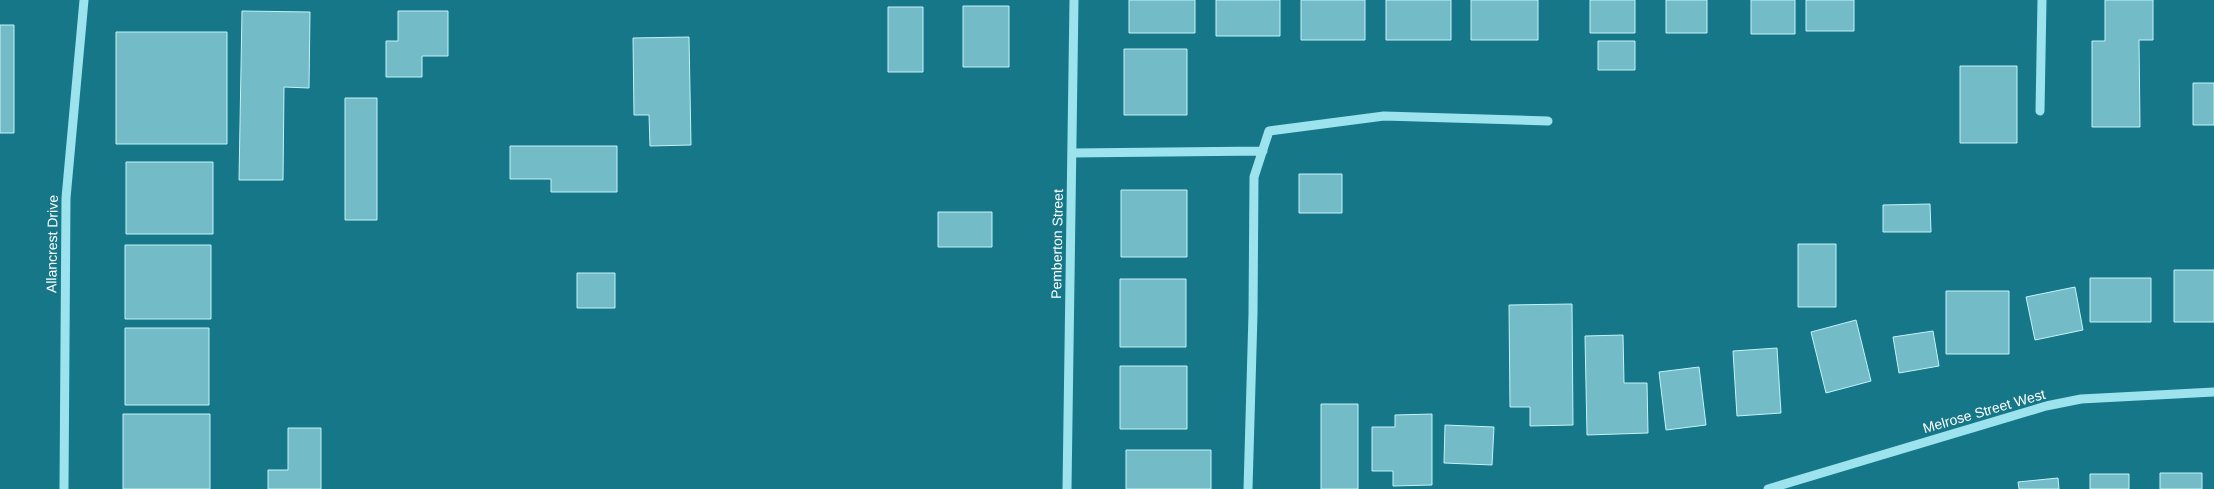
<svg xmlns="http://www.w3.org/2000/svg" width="2214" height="489" viewBox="0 0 2214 489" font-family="Arial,sans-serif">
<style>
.building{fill:#73bbc6;stroke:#c2f3fa}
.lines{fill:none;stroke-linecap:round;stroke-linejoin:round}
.minor{stroke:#9ce3ee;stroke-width:9}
.labels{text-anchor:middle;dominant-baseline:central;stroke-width:5;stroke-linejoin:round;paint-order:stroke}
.street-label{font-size:14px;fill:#fff;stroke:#167788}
</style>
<rect width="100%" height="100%" fill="#167788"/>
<path class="building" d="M1129,0h66v33h-66z
M1216,0h64v36h-64z
M1301,0h64v40h-64z
M1386,0h65v40h-65z
M1471,0h67v40h-67z
M1590,0h45v33h-45z
M1666,0h41v33h-41z
M1751,0h44v34h-44z
M1806,0h48v31h-48z
M2105,0h48v40h-14l1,87h-48v-86h13z
M963,6h46v61h-46z
M888,7h35v65h-35z
M242,11l68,1 -1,76 -25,-1 -1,93h-44z
M398,11h50v45h-26v21h-36v-36h12z
M0,25h14v108h-14z
M116,32h111v112h-111z
M689,37l2,108 -41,1 -1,-31h-15l-1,-77z
M1598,41h37v29h-37z
M1124,49h63v66h-63z
M1960,66h57v77h-57z
M2193,83h21v42h-21z
M345,98h32v122h-32z
M510,146h107v46h-66v-13h-41z
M126,162h87v72h-87z
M1299,174h43v39h-43z
M1121,190h66v67h-66z
M1930,204l1,28h-48v-27z
M938,212h54v35h-54z
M1798,244h38v63h-38z
M125,245h86v74h-86z
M2174,270h40v52h-40z
M577,273h38v35h-38z
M2090,278h61v44h-61z
M1120,279h66v68h-66z
M2075,287l8,43 -48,10 -9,-43z
M1946,291h63v63h-63z
M1572,304l1,121 -43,1v-19h-20l-1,-102z
M1856,320l15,61 -45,12 -15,-61z
M125,328h84v77h-84z
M1933,331l6,35 -40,7 -6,-36z
M1623,335l1,48h23l1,50 -61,2 -2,-99z
M1777,348l4,65 -44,3 -4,-65z
M1120,366h67v63h-67z
M1699,367l7,58 -40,5 -7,-58z
M1321,404h37v85h-37z
M123,414h87v75h-87z
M1432,414v71l-39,1v-15h-21v-44h23v-12z
M1445,425l49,2 -2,38 -48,-2z
M288,428h33v61h-53v-19h20z
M1126,450h85v39h-85z
M2160,473h42v16h-42z
M2090,474h39v15h-39z
M2058,478l1,11h-40l-1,-7z"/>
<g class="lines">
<path class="minor" d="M2040,111l2,-111
M1072,153l191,-2
M64,489l2,-291 18,-198
M1067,489l7,-489
M1248,489l5,-175 1,-137 15,-46 115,-15 164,5
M1768,489l278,-83 35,-7 133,-7"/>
</g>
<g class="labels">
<g class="street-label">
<text transform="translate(52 244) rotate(-89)">Allancrest Drive</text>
<text transform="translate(1057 244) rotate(-89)">Pemberton Street</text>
<text transform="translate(1984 411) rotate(-16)">Melrose Street West</text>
</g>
</g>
</svg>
